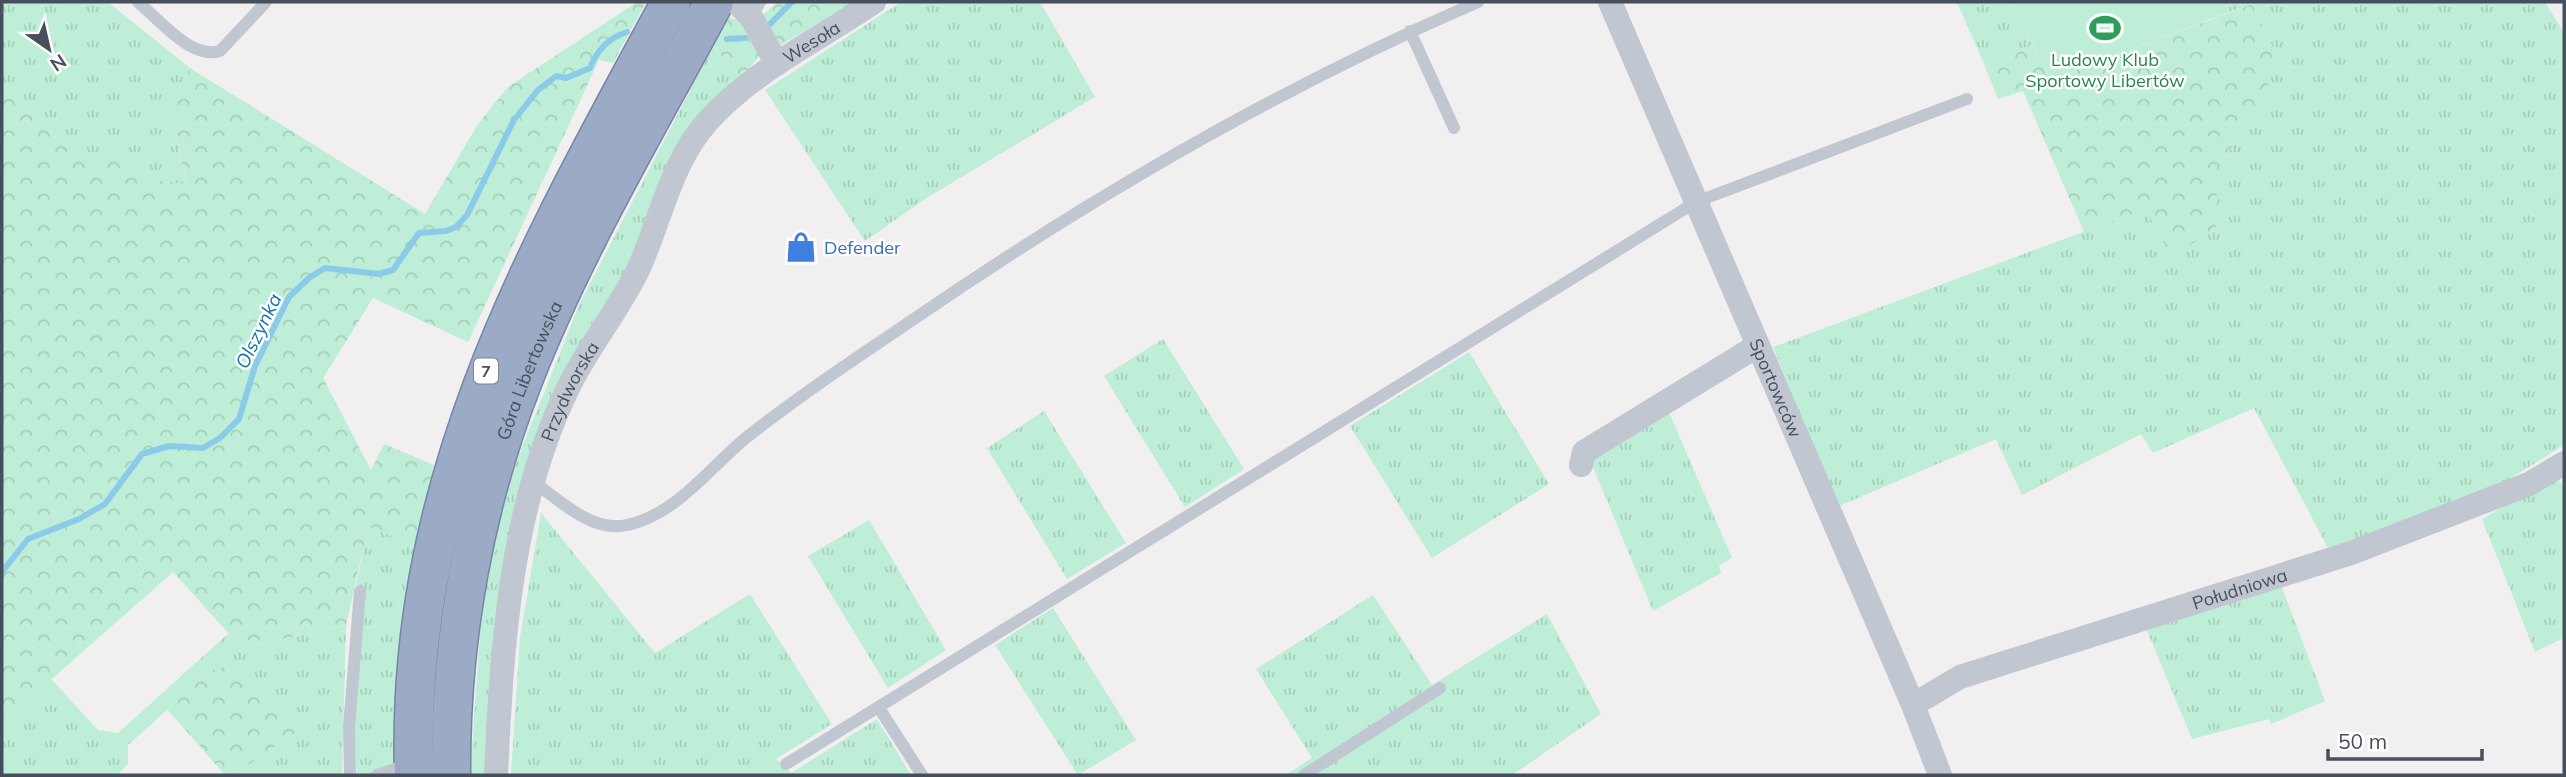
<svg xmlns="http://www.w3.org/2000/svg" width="2566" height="777" viewBox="0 0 2566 777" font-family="Mulish,sans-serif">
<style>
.grass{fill:url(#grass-tufts)}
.forest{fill:url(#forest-crowns)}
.park{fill:#beeed7}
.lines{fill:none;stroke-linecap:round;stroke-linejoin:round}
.stream{stroke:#8ccaea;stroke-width:6}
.trunk-casing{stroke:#7385a9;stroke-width:41}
.service{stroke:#c0c7d1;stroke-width:12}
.minor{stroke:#c0c7d1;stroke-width:24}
.trunk{stroke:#9baac5;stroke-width:38}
.labels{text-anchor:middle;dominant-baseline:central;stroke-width:5;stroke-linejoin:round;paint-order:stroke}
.shield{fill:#fff;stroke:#7e848d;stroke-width:2}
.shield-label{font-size:16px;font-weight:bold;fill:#474f5c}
.street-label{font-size:18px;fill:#474f5c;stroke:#fff}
.leisure-label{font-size:18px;fill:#27864d;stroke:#fff}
.shop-label{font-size:18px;fill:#366cbe;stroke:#fff;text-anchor:start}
.water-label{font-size:19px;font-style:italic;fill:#0f73a8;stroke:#fff}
</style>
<defs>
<pattern id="grass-tufts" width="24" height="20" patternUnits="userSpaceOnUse" patternTransform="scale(1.75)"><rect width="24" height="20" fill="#beeed7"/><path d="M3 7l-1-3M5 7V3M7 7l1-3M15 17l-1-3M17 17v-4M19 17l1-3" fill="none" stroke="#a5cebb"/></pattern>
<pattern id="forest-crowns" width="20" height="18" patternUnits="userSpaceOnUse" patternTransform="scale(1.75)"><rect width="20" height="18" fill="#beeed7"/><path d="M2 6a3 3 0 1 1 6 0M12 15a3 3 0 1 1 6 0" fill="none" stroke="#a5cebb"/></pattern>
</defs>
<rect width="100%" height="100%" fill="#f1efef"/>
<path class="grass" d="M2,2h106l82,66 -21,38 18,79 -32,-5 -45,-37 -13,21 -41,-25 -54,-49z
M901,2h139l55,95 -170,102 -60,42 -100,-151z
M1957,2h55l21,43 -49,19z
M2226,2h319l19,31v412l-66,41 -169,64 -75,-142 -101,45 -12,-19 -119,61 -26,-56 -159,68 -64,-160 372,-138 134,-149 -27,-56 -23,8z
M713,46l28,32 -101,169 -92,165 -59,363h-19l13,-181 24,-109 72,-180z
M1163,339l81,130 -59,38 -81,-131z
M1469,352l80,132 -117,74 -82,-132z
M1668,410l64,148 -13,7 2,8 -68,38 -63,-151z
M1044,411l82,132 -59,36 -80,-131z
M2556,476l8,11v151l-29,14 -53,-133z
M541,513l114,140 95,-59 82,130 -56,35 15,14 86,-54 34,56h-400l9,-137z
M869,520l77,130 -58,38 -80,-132z
M368,527l49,18c-13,76 -24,153 -20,230h-40c-6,-62 2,-123 9,-185l-10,-4z
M2281,585l44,116 -54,23 -2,-5 -77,20 -46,-111z
M1373,595l59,90 115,-71 54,100 -89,61h-226l26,-17 -56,-89z
M1053,608l83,132 -58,35 -83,-130z
M346,625l-4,150h-109l62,-42 -85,-62 -82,74v19l-11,11h-115v-52l49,-44 47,51 20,3 111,-100 13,15z"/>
<path class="forest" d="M637,2h9l-33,61 -14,-3 -131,282 -95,-44 -50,80 48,92 13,-26 50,21 -17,80 -49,-18 -22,98 -104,23 -69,-76 -171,151v-633l54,49 40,24 14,-20 45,37 32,4 -18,-78 21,-38 235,146 53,-90 30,-37z
M778,2h77l-76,44 -18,-30z
M2252,4l27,56 -30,67 -32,38 -1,62 -44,31 -27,-49 -61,23 -61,-141 -25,8 -14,-35 49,-19 18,35z
M729,18c19,2 24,21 31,37l-19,23 -28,-32z
M235,665l60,68 -62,42h-8l-58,-66 43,-38z"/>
<path class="park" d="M2012,2h214l3,10 -178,68z"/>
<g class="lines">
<path class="stream" d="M767,27l25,-25
M727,39l18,-1
M2,572l26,-33 51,-20 26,-15 37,-50 27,-8 34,2 17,-10 19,-19 16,-53 34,-69 20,-19 16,-10 54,6 14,-4 26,-37 27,-2 10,-4 11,-12 47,-95 24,-30 18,-14 10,2 24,-10c7,-18 18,-30 37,-36"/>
<defs>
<g id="trunk">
<path d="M414,775c-9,-297 121,-522 257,-773"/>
<path id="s4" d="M451,775c-1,-134 23,-270 72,-395 51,-131 125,-254 191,-378"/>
</g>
</defs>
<use href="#trunk" class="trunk-casing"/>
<path class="service" d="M138,2c21,17 53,58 82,49l46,-49
M751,17l9,-15
M1410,31l44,97
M535,483c26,18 57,50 92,42 49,-10 83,-58 120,-88 52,-41 109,-79 164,-116 179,-123 367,-233 567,-319
M879,708l43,67
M786,764l910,-562 271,-103
M350,775l-1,-48 11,-136
M377,775l33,-11
M1304,775l136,-87"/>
<g class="minor">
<path d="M736,2l15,15 26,47"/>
<path id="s1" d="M1610,2l303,703 27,70"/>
<path d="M1581,465l3,-13 173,-106"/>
<path id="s2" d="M1913,705l47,-28 391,-124 178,-69 35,-21"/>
<path id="s3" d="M496,775c6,-130 14,-267 72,-387 20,-41 50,-77 70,-118 22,-48 33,-108 69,-148 45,-51 112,-82 167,-120"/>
</g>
<use href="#trunk" class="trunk"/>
</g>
<defs>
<symbol id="stadium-bare" viewBox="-9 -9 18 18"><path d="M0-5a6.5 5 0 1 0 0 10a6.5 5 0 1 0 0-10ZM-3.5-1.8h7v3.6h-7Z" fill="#2e9e5b" stroke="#fff" stroke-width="2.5" paint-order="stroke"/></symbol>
<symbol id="shop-bare" viewBox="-9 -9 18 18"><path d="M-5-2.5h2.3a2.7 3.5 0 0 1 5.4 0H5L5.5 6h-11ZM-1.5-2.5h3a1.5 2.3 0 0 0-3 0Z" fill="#3f7fe0" stroke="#fff" stroke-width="2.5" paint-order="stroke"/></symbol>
</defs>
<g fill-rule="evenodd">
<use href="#stadium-bare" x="2083" y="6" width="44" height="44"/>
<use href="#shop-bare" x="779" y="225" width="44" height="44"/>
</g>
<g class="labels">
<rect class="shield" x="474" y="358.5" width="24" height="25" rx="5"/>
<g class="shield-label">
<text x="486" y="371">7</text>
</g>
<g class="street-label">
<text stroke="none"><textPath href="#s3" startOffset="830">Wesoła</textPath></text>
<text stroke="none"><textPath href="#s4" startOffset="415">Góra Libertowska</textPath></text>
<text stroke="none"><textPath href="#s1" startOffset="420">Sportowców</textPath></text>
<text stroke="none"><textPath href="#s3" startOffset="394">Przydworska</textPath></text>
<text stroke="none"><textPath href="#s2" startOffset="348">Południowa</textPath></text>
</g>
<g class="leisure-label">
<text x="2105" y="59">Ludowy Klub<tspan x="2105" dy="21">Sportowy Libertów</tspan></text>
</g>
<g class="shop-label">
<text x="824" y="247">Defender</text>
</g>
<g class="water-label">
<text transform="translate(258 331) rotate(-64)">Olszynka</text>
</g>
</g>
<rect width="2566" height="777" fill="none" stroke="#474f5c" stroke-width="7"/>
<g transform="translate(49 49) rotate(146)" stroke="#ffffff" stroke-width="5" paint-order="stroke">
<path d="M0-5L12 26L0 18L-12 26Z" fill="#474f5c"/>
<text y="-10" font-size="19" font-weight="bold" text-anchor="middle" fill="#474f5c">N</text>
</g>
<path d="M2328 749v10h154v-10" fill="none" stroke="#474f5c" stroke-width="3.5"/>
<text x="2338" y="749" font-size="21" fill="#474f5c" stroke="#ffffff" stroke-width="5" paint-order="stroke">50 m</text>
</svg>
